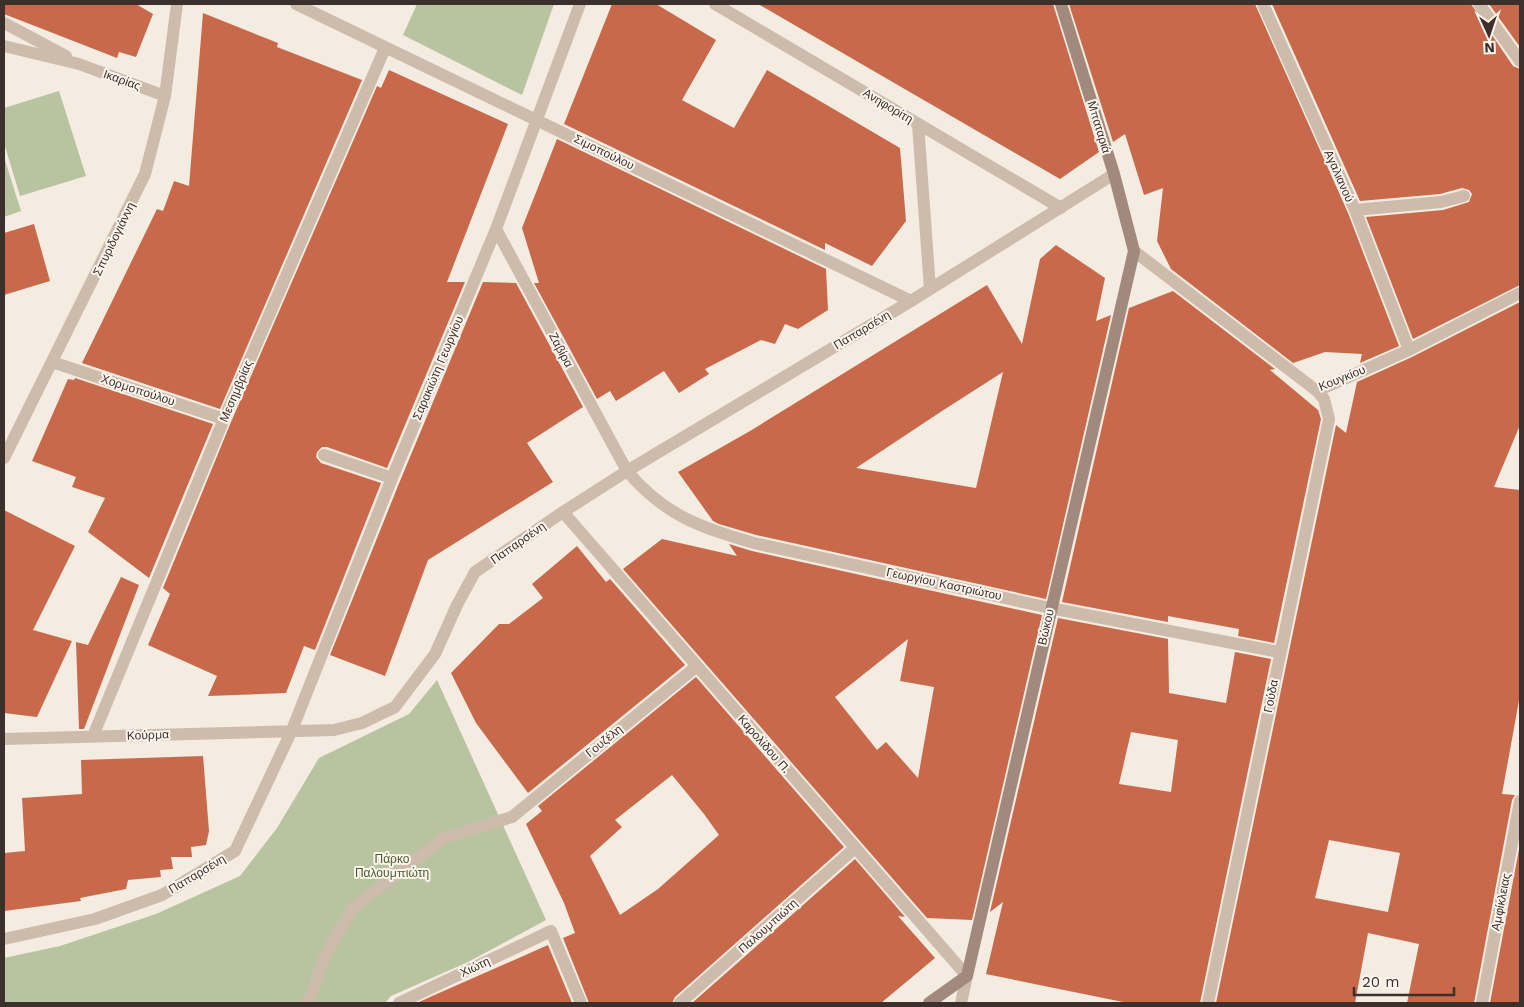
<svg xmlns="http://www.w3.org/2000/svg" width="1524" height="1007" viewBox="0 0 1524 1007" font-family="'Work Sans',sans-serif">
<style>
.green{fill:#b8c4a0}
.building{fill:#c8694b;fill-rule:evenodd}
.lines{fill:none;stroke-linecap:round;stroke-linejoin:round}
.lane{stroke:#cdbbac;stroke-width:12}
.street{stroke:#cdbbac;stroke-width:12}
.secondary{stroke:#a18a7d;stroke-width:12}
.labels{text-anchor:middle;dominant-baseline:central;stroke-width:4;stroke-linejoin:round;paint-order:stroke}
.street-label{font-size:12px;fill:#3b302b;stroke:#fbf5ee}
.park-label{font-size:12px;fill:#4a5a2e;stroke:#fbf5ee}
</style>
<rect width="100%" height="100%" fill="#f4ebe1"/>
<path class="green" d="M417,4h137l-32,91 -119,-60z
M59,91l27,85 -66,20 -16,-53v-35z
M4,157l17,54 -17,6z
M437,680l109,240 -78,42 -77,34 -6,7h-381v-45l56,-12 96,-32 84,-38 37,-48 42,-70 90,-44z"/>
<path class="building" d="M4,4h132l17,10 -17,43 -17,-5 -2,6 -113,-44z
M612,4h44l60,36 -34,60 52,28 33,-58 133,78 6,73 -34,45 -47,-23v7l-261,-126z
M758,4h295l46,148 -39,27z
M1069,4h186l93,209 51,133 -39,17 2,-9 -37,-2 -32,11 -122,-94 -14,-28 6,-53 -19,7 -19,-61 -12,8z
M1272,4h199l42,62 7,3v216l-107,54 -47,-122 77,-7 26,-8 3,-8 -3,-4 -7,-2 -22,6 -80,7z
M1489,4h31v43z
M203,13l75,30 -1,4 85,33 -142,329 -138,-46 75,-154 6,2 11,-30 15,5z
M389,70l119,54 -61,158h18l-78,186 -60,-21h-5l-5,5 -1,5 5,6 60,20 -66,167 -11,-4 -18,47 -78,3 9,-20 -69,-31 22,-51 -7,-6 68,-166 146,-336 4,2z
M557,139l269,130 2,41 -30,19 -13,-5 -10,20 -14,-4 -56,29 4,5 -30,19 -15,-22 -48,30 -6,-10 -13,8 -63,-116h5l-17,-55z
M34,224l16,57 -46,14v-62z
M1056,245l49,33 -9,43 15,-6 -65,284 -290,-64 -37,-11 -6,-3 -35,-49 72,-41 237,-146 35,59 18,-85zM1003,372l-27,116 -120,-20 86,-57z
M483,282l33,1 67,124 -56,36 26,39 -125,78 -43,116 -55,-21 70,-174z
M1173,291l102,78 -5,1 48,40 3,9 -47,224 -36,-7 1,-7 -71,-13v6l-106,-20 67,-294z
M1520,302v123l-26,62 26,3v205l-18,99 13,1 -3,5 -38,203h-67l12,-59 -51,-11 -13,70h-139l120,-578 10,8 11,-51 55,-25zM1329,840l71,13 -12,59 -73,-14z
M75,378l138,46 -64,154 -61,-46 17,-34 -33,-11 4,-10 -44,-16 36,-82 6,1z
M4,510l71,36 -42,84 39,11 -35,76 -33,-4z
M662,539l75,17 -8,-12 23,7 290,64 -70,305 -45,-2 -304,-349zM908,639l-8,42 34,6 -16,91 -32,-36 -9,8 -42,-53z
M577,546l29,36 4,-3 75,86 -157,128 -52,-70 -25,-50 48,-49h10l34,-26 -11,-14z
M121,577l18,8 -55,144h-5l-3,-87 12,3z
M1058,618l110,21 1,54 57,10 9,-51 36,7 -71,344h-72l-142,-29 17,-72 -13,10zM1131,732l47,8 -7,52 -52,-8z
M696,677l148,170 -169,150 -3,6h-83l-26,-65 12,-5 -11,-30 -38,-79 16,-13 -4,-5zM672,775l32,39 15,21 -61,54 -38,26 -30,-59 32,-29 -7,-7z
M203,756l6,75 -3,14 -15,2 1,10h-21l2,12 -13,1 1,7 -33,3 -2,9 -46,9 1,3 -77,10v-58l21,-2 -3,-53 60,-4 -1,-34z
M1520,844v159h-30z
M855,859l50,58 -7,-1 37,42 -54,45h-189z
M548,945l24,58h-155l13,-6z"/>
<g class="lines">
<path class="lane" d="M308,1003l18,-50 26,-44 92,-71 68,-21"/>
<path class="street" d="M296,4l615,297
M715,4l346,204
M1263,4l92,206 54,140
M1479,4l41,57
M4,23l62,33
M4,46l75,18 86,32
M918,124l12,165
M1355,210l86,-8 23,-6
M496,229l131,242c38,45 73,56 127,72l296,65 229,44
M1134,251l183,140 92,-41 111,-57
M52,362l172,57
M324,455l68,23
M4,458l141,-284 20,-78 12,-92
M563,512l404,464 -6,27
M93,736l131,-317 161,-371
M4,739l330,-9 28,-7 33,-16 40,-53 22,-49 18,-33 88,-60 64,-41 284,-170 203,-127
M512,817l185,-151
M4,939l91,-20 67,-24 73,-44 57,-121 100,-252 104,-249 84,-225
M399,1003l152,-72 30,72
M680,1003l175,-155
M1208,1003l121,-584 -5,-20 -7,-8
M1482,1003l38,-202"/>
<path class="secondary" d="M929,1003l38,-27 167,-725 -20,-77 -53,-170"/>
</g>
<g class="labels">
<g class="street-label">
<text transform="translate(122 80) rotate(20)">Ικαρίας</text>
<text transform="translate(888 106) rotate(31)">Ανηφορίτη</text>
<text transform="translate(1099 127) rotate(73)">Μπαταριά</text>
<text transform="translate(604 152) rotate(26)">Σιμοπούλου</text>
<text transform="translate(1339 176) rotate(66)">Αγαλιανού</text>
<text transform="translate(114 239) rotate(-64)">Σπυριδογιάννη</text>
<text transform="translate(862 330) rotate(-31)">Παπαρσένη</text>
<text transform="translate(561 350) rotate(62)">Ζαβίρα</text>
<text transform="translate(438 368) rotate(-67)">Σαρακιώτη Γεωργίου</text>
<text transform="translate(1342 378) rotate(-22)">Κουγκίου</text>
<text transform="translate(138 390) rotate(18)">Χορμοπούλου</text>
<text transform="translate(236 391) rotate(-67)">Μεσημβρίας</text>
<text transform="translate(518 543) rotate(-35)">Παπαρσένη</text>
<text transform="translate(944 584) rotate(12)">Γεωργίου Καστριώτου</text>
<text transform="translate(1046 627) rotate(-77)">Βώκου</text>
<text transform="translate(1271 696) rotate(-79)">Γούδα</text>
<text transform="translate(148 735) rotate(-2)">Κούρμα</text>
<text transform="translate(604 741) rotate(-39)">Γουζέλη</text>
<text transform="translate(764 744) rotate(49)">Καρολίδου Π.</text>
<text transform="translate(197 874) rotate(-31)">Παπαρσένη</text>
<text transform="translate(1501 902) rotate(-79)">Αμφίκλειας</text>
<text transform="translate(768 926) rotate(-42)">Παλουμπιώτη</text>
<text transform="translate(475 967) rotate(-25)">Χιώτη</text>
</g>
<g class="park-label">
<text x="392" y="859">Πάρκο<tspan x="392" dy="14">Παλουμπιώτη</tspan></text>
</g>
</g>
<rect width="1524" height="1007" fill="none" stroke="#3b302b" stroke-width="10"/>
<g transform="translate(1489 35) rotate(177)" stroke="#fbf5ee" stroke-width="4" paint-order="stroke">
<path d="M0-4L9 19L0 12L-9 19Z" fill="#3b302b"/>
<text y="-8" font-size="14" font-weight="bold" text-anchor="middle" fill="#3b302b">N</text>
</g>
<path d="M1354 987v8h100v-8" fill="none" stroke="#3b302b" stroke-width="2.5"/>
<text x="1362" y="987" font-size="15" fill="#3b302b" stroke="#fbf5ee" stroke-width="4" paint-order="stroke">20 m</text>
</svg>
